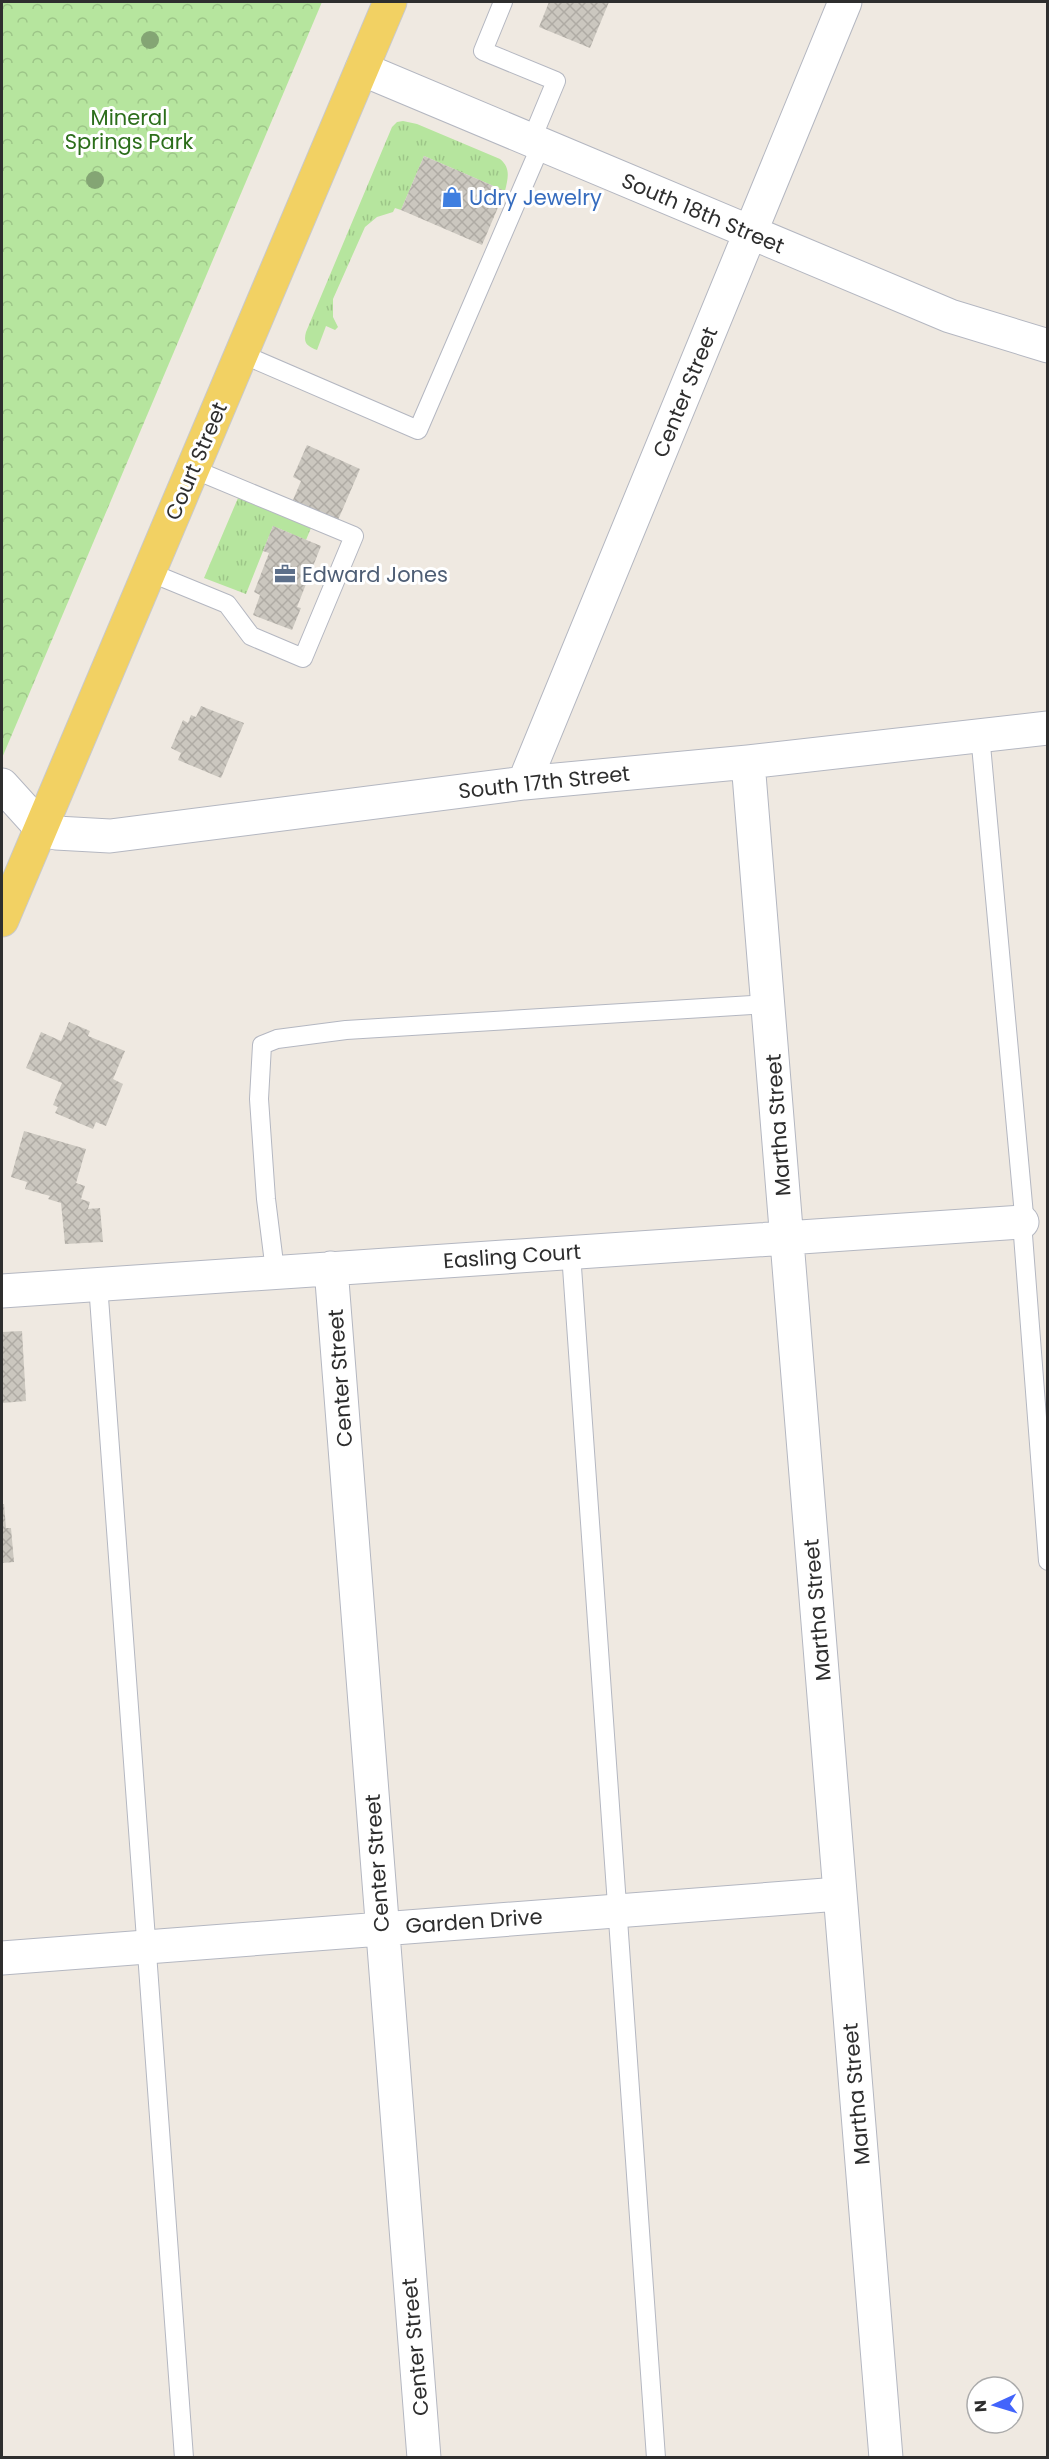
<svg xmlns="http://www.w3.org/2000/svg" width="1049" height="2459" viewBox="0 0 1049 2459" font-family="Poppins,sans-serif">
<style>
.grass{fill:url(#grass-tufts)}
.park{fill:url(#park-crowns)}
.building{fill:url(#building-cross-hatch)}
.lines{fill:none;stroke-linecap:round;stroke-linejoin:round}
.service-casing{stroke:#b4b7c1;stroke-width:20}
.minor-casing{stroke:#b4b7c1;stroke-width:35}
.primary-casing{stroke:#c9c9c9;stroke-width:35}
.service{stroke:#fff;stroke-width:18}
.minor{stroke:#fff;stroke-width:33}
.primary{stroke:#f2d163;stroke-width:33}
.tree{fill:#84a574}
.labels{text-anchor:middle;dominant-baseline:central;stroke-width:6;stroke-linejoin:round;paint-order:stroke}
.park-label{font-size:21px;fill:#2c6e1b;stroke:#fff}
.shop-label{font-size:21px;fill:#366cbe;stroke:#fff;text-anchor:start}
.street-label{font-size:21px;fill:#2e2e2e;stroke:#fff}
.service-label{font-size:21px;fill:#4e5e75;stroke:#fff;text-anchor:start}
</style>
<defs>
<pattern id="grass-tufts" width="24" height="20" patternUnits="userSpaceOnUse" patternTransform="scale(1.5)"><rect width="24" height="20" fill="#b6e59e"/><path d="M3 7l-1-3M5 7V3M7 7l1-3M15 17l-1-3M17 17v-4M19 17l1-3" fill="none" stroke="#9dc588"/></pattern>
<pattern id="park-crowns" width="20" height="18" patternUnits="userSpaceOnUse" patternTransform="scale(1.5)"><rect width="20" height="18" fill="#b6e59e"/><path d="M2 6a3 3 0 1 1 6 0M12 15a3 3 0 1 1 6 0" fill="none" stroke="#9dc588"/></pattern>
<pattern id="building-cross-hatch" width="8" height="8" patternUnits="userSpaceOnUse" patternTransform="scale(1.5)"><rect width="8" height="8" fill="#cbc7bf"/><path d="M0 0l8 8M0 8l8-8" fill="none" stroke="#afaba4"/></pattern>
</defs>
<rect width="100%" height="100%" fill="#efe9e1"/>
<path class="grass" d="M403,121l14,3 83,35c11,9 8,19 5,32l-81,-35 -23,54 -6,-2 -2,4 -16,5 -12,10 -32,72v18l5,10 -3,3 -9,-4 -9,24c-10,-4 -14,-7 -11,-18l86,-205 5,-5z
M238,498l73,30 -5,12 -33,-14 -27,68 -42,-16z"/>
<path class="park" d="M2,2h320l-320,756z"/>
<path class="building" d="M549,2h60l-19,46 -51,-21z
M424,156l81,35 -23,54 -81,-35z
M307,445l53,24 -22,51 -45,-20 8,-19 -8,-4z
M273,526l48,20 -24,61 4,1 -9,22 -39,-15 7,-20 -6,-3 15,-39 -6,-2z
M201,706l43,17 -23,55 -43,-18 3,-7 -10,-5 12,-28 5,3 3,-8 5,2z
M69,1022l21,9 -2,5 37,15 -12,28 10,5 -17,42 -10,-4 -3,7 -38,-16 3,-6 -5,-2 9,-22 -36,-15 15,-36 20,9z
M24,1131l62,18 -10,34 9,3 -4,13 9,3 -2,7 12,-1 3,34 -38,2 -4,-41 -13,-4 2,-3 -25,-7 2,-7 -16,-5z
M22,1331l4,70 -24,2v-71z
M4,1504l2,24h5l3,34 -12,1v-58z"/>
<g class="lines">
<defs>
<path id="service" d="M503,2l-20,49 73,30 -25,60
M242,354l176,76 123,-285
M149,572l78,32 24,32 52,22 51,-122 -161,-67
M980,734l44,481 -2,7 26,339
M571,1253l85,1205
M275,1271l-9,-72 -7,-100 3,-54 15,-6 69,-9 423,-26
M98,1284l86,1174"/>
<path id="minor" d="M362,69l588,247 98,30
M748,762l138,1696
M524,783l321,-781
M2,785l39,43 15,5 54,3 414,-53 224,-21 300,-34
M331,1268l93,1190
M2,1291l1020,-69
M2,1958l837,-64"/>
<path id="primary" d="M2,920l388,-918"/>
</defs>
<use href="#service" class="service-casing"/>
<use href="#minor" class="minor-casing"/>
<use href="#primary" class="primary-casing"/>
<use href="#service" class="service"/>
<use href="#minor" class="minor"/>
<use href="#primary" class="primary"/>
</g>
<g class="tree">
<circle cx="150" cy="40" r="9"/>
<circle cx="95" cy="180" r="9"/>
</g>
<defs>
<symbol id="shop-bare" viewBox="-9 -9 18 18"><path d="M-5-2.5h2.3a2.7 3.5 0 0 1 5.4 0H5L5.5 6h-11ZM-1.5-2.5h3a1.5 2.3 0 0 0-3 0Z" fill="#3f7fe0" stroke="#fff" stroke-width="2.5" paint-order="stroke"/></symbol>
<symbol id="office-bare" viewBox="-9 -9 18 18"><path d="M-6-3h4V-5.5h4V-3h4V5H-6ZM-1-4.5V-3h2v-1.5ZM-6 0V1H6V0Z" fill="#5c6f8a" stroke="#fff" stroke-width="2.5" paint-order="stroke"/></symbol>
</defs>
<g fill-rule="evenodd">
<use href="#shop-bare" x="437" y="182" width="30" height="30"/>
<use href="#office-bare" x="270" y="559" width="30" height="30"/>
</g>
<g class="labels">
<g class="park-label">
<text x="129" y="117">Mineral<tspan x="129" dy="24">Springs Park</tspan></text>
</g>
<g class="shop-label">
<text x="469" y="197">Udry Jewelry</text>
</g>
<g class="street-label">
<text transform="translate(703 213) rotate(23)">South 18th Street</text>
<text transform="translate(685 392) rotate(-68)">Center Street</text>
<text transform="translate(196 461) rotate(-67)">Court Street</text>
<text transform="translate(544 782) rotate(-6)">South 17th Street</text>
<text transform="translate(778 1125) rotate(-94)">Martha Street</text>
<text transform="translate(512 1256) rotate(-4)">Easling Court</text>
<text transform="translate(340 1378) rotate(-94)">Center Street</text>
<text transform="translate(817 1610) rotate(-95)">Martha Street</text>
<text transform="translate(377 1863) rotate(-94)">Center Street</text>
<text transform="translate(474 1921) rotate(-4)">Garden Drive</text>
<text transform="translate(856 2094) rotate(-95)">Martha Street</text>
<text transform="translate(415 2347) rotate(-95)">Center Street</text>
</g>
<g class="service-label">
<text x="302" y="574">Edward Jones</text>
</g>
</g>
<rect width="1049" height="2459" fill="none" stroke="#2e2e2e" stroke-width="6"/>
<g transform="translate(995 2405) rotate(266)"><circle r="28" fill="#ffffff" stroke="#ababab" stroke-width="1.5"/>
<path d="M0-4.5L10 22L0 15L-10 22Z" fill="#4264fb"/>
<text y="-9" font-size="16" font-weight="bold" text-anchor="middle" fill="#2e2e2e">N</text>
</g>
</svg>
